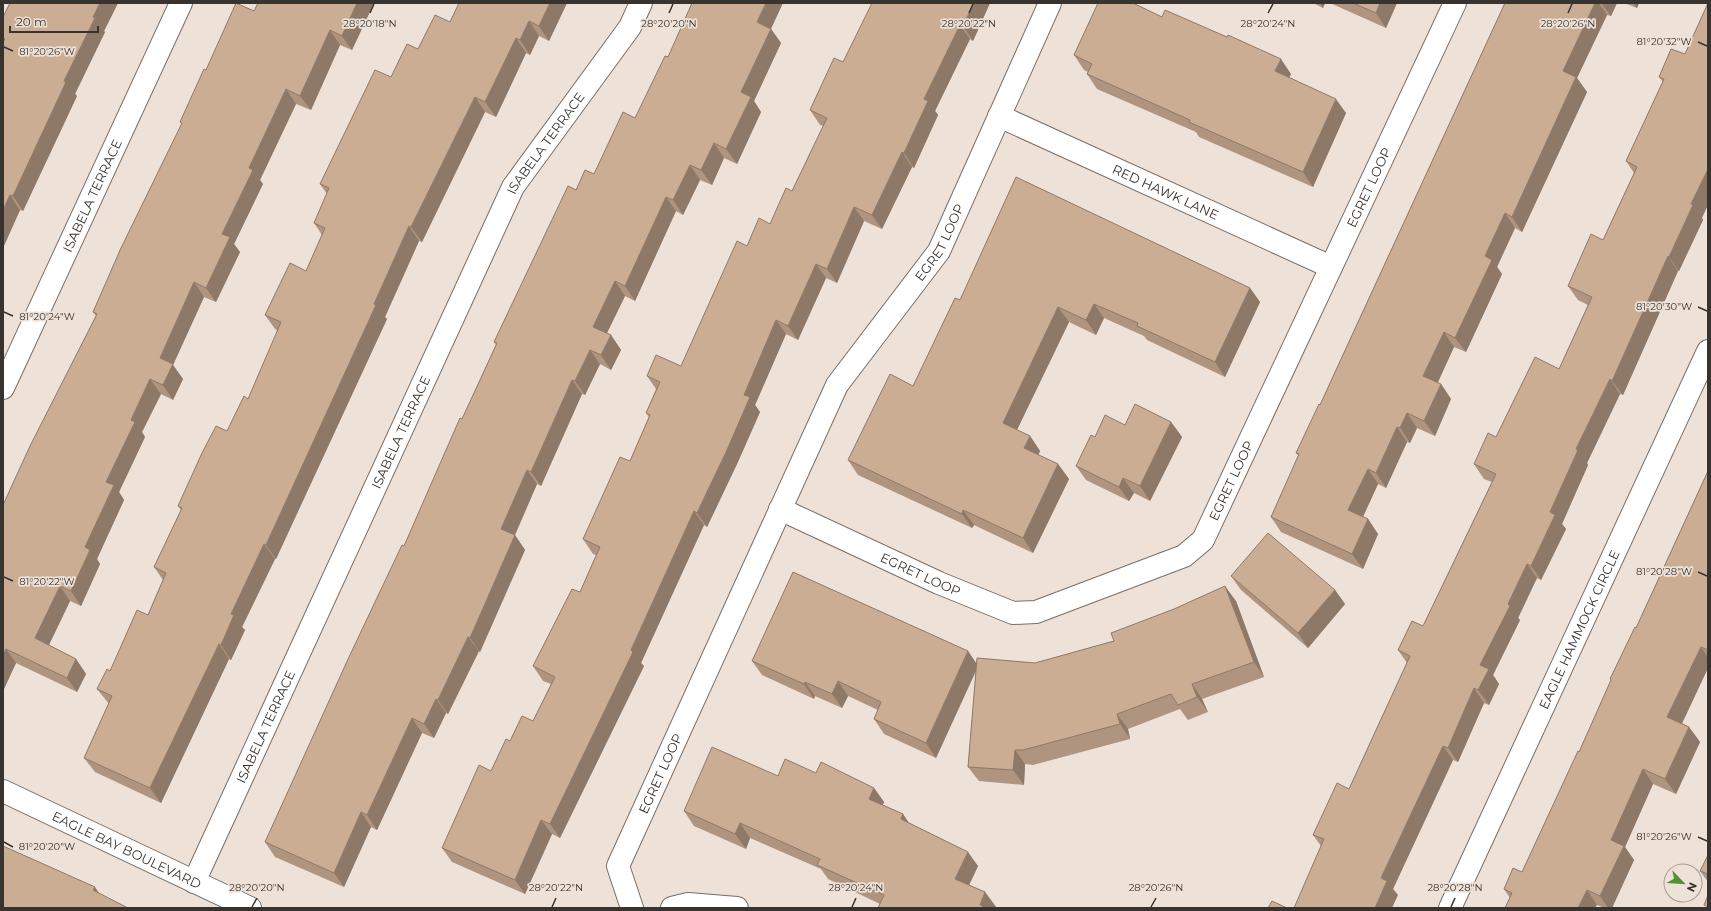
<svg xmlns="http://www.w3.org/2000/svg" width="1711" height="911" viewBox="0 0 1711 911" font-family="Montserrat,sans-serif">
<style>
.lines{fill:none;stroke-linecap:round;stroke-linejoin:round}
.minor-casing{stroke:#796e65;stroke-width:24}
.minor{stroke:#fff;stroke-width:22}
.wall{fill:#af957f}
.shaded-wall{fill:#8e7968}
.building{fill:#cbad94;stroke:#8e7968}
.ticks{fill:none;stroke:#38332f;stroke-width:1.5}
.labels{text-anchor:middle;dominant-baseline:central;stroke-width:3.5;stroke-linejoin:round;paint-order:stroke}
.street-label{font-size:13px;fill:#38332f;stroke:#eee2d8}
.ticks-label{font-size:10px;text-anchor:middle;fill:#38332f;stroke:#eee2d8;stroke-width:3.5;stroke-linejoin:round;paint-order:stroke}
</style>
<rect width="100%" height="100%" fill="#eee2d8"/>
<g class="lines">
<defs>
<g id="minor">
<path id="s1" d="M999,116l332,151"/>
<path id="s2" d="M3,388l178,-385"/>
<path id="s3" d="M780,509l159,74 74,30 23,-1 148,-56 19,-16 252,-537"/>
<path id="s4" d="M3,791l247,117"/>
<path id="s5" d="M194,882l319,-695 117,-160 11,-24"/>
<path id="s6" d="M632,908l-14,-42 219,-481 102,-134 111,-248"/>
<path d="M672,908l16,-4 49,4"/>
<path id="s7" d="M1450,908l258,-557"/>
</g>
</defs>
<use href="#minor" class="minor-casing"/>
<use href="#minor" class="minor"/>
</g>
<path class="wall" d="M10,3h108l-14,28 1,1 -30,62 2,2 -54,115 -3,-1 -17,38v-231z
M258,3h116l-22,47 -12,-5 -29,65 -15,-6 -36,76 3,4 -29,60 6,8 -24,50 -12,-5 -31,68 10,14 -10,21 -12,-6 -19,38 3,5 -26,55 5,8 -27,59 3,5 -19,42 -11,-5 -21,44 27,14 10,15 -9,18 -61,-29 -13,28v-186l93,-189 -3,-4 89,-188 -2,-2 26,-52 48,-59z
M459,3h108l-18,38 -10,-5 -9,19 -4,-2 -30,64 -11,-5 -63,130 -3,-1 -34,76 2,2 -111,240h-1l-33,68 3,3 -14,30 -2,-1 -68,144 -66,-31 -11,-14 25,-54 -12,-15 51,-74 15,-35 -9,-13 27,-57 -3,-4 70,-107 30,-68 -3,-2 -10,-14 41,-44 16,-36 -8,-12 13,-29 -7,-10 71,-107 27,-28 32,-27z
M990,3l-17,38 -3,-2 -35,72 3,4 -24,53 -2,-1 -30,62 -18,-8 -27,62 -11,-5 -28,62 -12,-6 -31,71 5,7 -23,52 -30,63 -3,-2 -63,138 3,3 -84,172 -8,-4 -27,60 -73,-32 -10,-14 68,-107 23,-20 18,-37 -8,-3 -10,-15 47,-74 16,-37 -3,-1 -10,-15 47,-78 19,-44 -3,-4 10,-24 -9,-13 34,-10 66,-120 23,-22 22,-33 32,-65 -4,-1 -10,-15 33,-48z
M1313,3h12l-2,5z
M1330,3h67l-11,25z
M1505,3h112l-6,13 -4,-1 -30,63 10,14 -65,140 -7,-4 -18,39 5,7 -36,78 -12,-5 -17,36 4,1 10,15 -16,37 -18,-8 -7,15 -3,-1 -21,46 -8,-4 -15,33 5,2 10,15 -15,35 -82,-37 -10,-15 28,-61 -3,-3 24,-48 33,-72z
M1624,3h15l-2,5z
M771,29l10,14 -27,58 7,11 -24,52 -13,-6 -12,27 -12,-5 -17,35 -7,-4 -41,90 -10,-5 -18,37 4,2 10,15 -10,20 -11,-6 -15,31 -3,-1 -41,92 -4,-2 -22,51 10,15 -45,102 -1,-1 -31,63 -2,-1 -12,25 -12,-5 -45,97 -6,-3 -27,60 -69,-30 -10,-15 139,-296 58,-127 34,-74 -2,-3 82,-152 18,-16 41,-56 33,-61z
M1671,49l31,169 1,2 -24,51h-1l-55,124 -3,-1 -33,69 1,2 -26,59 4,5 -25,51 -4,-2 -19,40 2,2 -27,55 6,9 -10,21 -5,-2 -26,59 -5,-2 -60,129 5,6 -77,-49 -8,-11 36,-46 58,-126 -9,-13 25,-24 69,-144 -8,-3 -10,-15 22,-27 63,-68 29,-64 -10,-5 -10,-14 35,-46 31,-67 -8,-12 37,-79 -4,-5z
M1074,55l217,19 -2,3 57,36 -33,74 -114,-50 -3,-5 -99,-43 -10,-15 1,-2 -4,-2z
M1250,288l10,14 -35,75 -78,-37 -3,-4 -40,-18 -8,17 -27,-13 -52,108 13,6 10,15 -2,4 20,9 11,15 -36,74 -59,-28 -2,3 -114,-53 -10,-15 65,-74 47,-86z
M1171,422l11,15 -32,64 -16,-8 -5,8 -43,-21 -10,-14 19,-29 30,-12z
M1708,471v197l-26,55 7,4 11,15 -24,52 -23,-10 -28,63 9,13 -22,48h-8l-7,-3 -87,-7 -6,-9 18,-17 57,-120 32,-71 -1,-2 26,-51z
M1231,576l104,14 10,14 -37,44 -67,-58z
M1236,601l28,76 -62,22 6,13 -20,8 -8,-11 -52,20 2,10 -97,26 -8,-1 -1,21 -45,-4 -11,-14 8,-96 -40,87 -52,-24 -10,-15 4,-9 -30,-14 -6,12 -27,-12 -1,3 -52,-24 -10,-14 216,-10 8,12h59l79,-22z
M816,773l58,15 10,14 -1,3 20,9 6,10 69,42 -9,19 16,7 11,15 -116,-3 -52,-25 -7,-10 -71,-31 -4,11 -52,-23 -10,-15z
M1708,855v27l-8,-11z"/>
<path class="shaded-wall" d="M100,3h18l-14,28 1,1 -30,62 2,2 -54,115 -10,-15 51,-115z
M357,3h17l-22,47 -10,-14z
M550,3h17l-18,38 -10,-15z
M766,3h17l-12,26 10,14 -27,58 7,11 -24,52 -11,-15 15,-57 16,-70z
M974,3h16l-17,38 -10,-15z
M1320,3h5l-2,5z
M1380,3h17l-11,25 -10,-15z
M1595,3h4l8,12 -30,63 10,14 -65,140 -10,-15 51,-146z
M1601,3h16l-6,13z
M1633,3h6l-2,5z
M529,21l10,15 -9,19 -10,-15z
M960,25l10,14 -35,72 3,4 -24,53 -10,-15 20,-54z
M330,30l10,15 -29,65 -11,-14z
M516,38l10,15 -30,64 -11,-15z
M1281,59l10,15 -6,12 -10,-15z
M286,89l10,15 -36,76 3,4 -29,60 6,8 -24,50 -10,-14 16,-54 27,-66z
M475,97l10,15 -63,130 -11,-15z
M1336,99l10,14 -33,74 -10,-15z
M714,143l10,15 -12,27 -11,-15z
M902,152l10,15 -30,62 -10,-14z
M690,165l10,15 -17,35 -10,-15z
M1708,169v36l-6,13 1,2 -24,51 -10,-14 22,-53z
M10,195l10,15 -17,38v-38z
M666,197l10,14 -41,90 -10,-15z
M854,207l10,14 -27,62 -10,-14z
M1505,213l10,15 -18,39 5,7 -36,78 -11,-14 30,-82z
M409,226l10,15 -34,76 2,2 -111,240 -10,-14z
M1668,256l10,15 -55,124 -11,-14z
M816,264l10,14 -28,62 -10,-14z
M615,281l10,15 -22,45 -10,-14z
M194,282l10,15 -31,68 10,14 -10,21 -10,-15 -3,-27z
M1250,288l10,14 -35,75 -10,-15z
M1094,304l10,14 -8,17 -10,-15z
M1058,307l11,15 -56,116 -10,-15z
M776,320l10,14 -31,71 5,7 -23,52 -30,63 -10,-14 47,-118z
M1444,332l10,15 -20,44 -11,-15z
M611,335l10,15 -10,20 -10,-15z
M590,350l10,14 -15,31 -10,-14z
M150,379l11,15 -19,38 3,5 -26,55 5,8 -27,59 3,5 -19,42 -10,-15 35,-109 25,-62z
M1610,379l10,15 -33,69 1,2 -26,59 4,5 -25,51 -10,-14 19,-54 26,-63z
M572,380l10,14 -41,92 -10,-14z
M1441,384l10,15 -16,37 -11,-15z
M1407,413l10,15 -7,15 -10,-15z
M1171,422l11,15 -32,64 -10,-15z
M1397,427l10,15 -21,46 -10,-15z
M1030,436l10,15 -5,12 -11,-15z
M1058,464l11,15 -36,74 -10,-15z
M1368,469l10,15 -19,41 -11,-15z
M527,470l10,14 -26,60 -10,-15z
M1123,478l11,15 -5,8 -10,-14z
M963,510l11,15 -2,3 -10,-14z
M694,511l10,14 -63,138 3,3 -84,172 -10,-14 81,-174z
M1368,519l10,15 -15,35 -11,-15z
M515,535l10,15 -45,102 -10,-14z
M264,544l11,15 -33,68 3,3 -14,30 -10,-15 10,-31z
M1527,564l10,14 -19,40 2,2 -27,55 6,9 -10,21 -11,-15 2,-25 28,-61z
M60,586l10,15 -25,52 -10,-15z
M1225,586l11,15 28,76 -10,-15z
M1335,590l10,14 -37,44 -10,-15z
M468,637l11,14 -31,63 -10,-14z
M219,644l10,15 -68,144 -11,-15z
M1701,647l7,10v11l-30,64 -11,-15z
M6,649l10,14 -13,28v-36z
M968,651l10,15 -42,92 -10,-15z
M76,659l10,15 -9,18 -10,-14z
M838,681l10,15 -6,12 -10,-14z
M805,682l10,14 -1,3 -10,-15z
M1192,684l10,15 6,13 -11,-15z
M1474,688l10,15 -26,59 -10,-14z
M436,699l10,14 -12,25 -10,-14z
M1117,714l11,15 2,10 -10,-15z
M412,718l10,15 -45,97 -10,-15z
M1689,727l11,15 -24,52 -11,-15z
M1443,746l10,14 -60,129 5,6 -6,13h-17l6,-30z
M1015,750l10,14 -1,21 -11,-15z
M1643,769l10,15 -28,63 9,13 -22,48h-4l-8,-12 11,-56z
M874,788l10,14 -5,12 -10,-15z
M361,812l10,15 -27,60 -10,-14z
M903,814l10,15 -12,-10z
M541,820l11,14 -27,60 -10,-14z
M740,823l10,15 -4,11 -11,-15z
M968,852l10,14 -13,28 -10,-15z
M95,887l10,15 -12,-12z
M1587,890l10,15 -2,3h-17z
M985,892l11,15 -1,1h-13l-2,-3z"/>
<path class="building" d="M10,3h90l-7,14 2,1 -31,63 2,1 -53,114 -3,-1 -7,15v-168l2,-3 -2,-1v-21z
M236,3l18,8 4,-8h99l-15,33 -12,-6 -30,66 -14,-7 -37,79 4,2 -31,64 8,3 -24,51 -12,-6 -34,76 13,6 -10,21 -13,-6 -19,41 4,2 -29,60 8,3 -29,62 5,3 -19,41 -11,-5 -25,52 41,21 -9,19 -61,-29 -3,6v-150l27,-59 67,-132 -4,-2 28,-64 61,-125 -2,-1 24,-53 2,1z
M459,3h91l-11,23 -10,-5 -9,19 -4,-2 -31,64 -10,-5 -64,130 -2,-1 -35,78 2,1 -110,240 -2,-1 -33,70 3,1 -13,30 -2,-1 -69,144 -66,-30 28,-62 -15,-7 10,-20 3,2 27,-61 11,5 18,-42 -12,-6 28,-59 -4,-2 24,-53 14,-27 11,5 17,-35 4,3 33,-77 -16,-7 25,-52 16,8 19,-43 -11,-5 15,-35 -9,-4 55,-114 16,7 16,-33 11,5 17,-34 15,7z
M692,3h74l-9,19 14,7 -30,63 10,5 -25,52 -12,-6 -13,27 -11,-5 -17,35 -7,-3 -41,89 -10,-5 -22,46 18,8 -10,20 -11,-5 -15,31 -3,-1 -41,92 -4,-2 -26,59 14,6 -45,103 -2,-1 -30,63 -2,-1 -12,25 -12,-6 -45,97 -6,-3 -27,61 -69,-31 84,-185 53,-112 2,1 56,-128 2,1 35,-76 -3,-1 74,-156 8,4 9,-20 9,4 29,-62 12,6 30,-62 3,1z
M872,3h102l-11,23 -3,-1 -36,74 4,2 -24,52 -2,-1 -30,63 -18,-8 -27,62 -11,-5 -28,62 -12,-6 -32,75 6,2 -23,53 -30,63 -3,-2 -63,139 2,2 -83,172 -9,-4 -26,60 -73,-32 37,-83 12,6 15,-32 4,2 12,-25 11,5 22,-44 -22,-11 39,-77 8,3 20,-45 -17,-8 37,-82 10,4 20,-46 -4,-2 14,-31 -13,-6 9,-21 25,11 56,-125 10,5 12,-28 11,6 16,-36 6,3 35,-73 -17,-8 24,-52 9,4z
M1098,3h35l29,14 3,-7 62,27 1,-2 53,24 -6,12 61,28 -33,73 -114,-50 1,-2 -103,-46 5,-10 -18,-9z
M1353,3h27l-4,10z
M1505,3h90l-32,68 13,6 -64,140 -7,-4 -20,43 7,4 -37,78 -11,-6 -21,44 18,8 -17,37 -17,-8 -7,15 -3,-1 -21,46 -8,-4 -20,41 20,9 -16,35 -81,-37 28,-63 -3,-1 23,-49 1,1 33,-72z
M1708,3v166l-17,35 2,1 -24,52 -1,-1 -56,125 -2,-2 -34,70 2,1 -28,62 5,3 -24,51 -4,-2 -19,40 2,2 -30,59 9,4 -11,21 -4,-2 -26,60 -5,-2 -62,132 6,3 -12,27h-81l30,-69 -11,-4 24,-52 12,6 61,-133 -12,-6 14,-29 11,5 73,-152 -22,-10 14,-31 8,4 39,-80 24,12 33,-72 -24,-11 23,-52 12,6 34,-73 -11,-6 38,-82 -5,-2 12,-28 14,5z
M1016,177l234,111 -35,74 -78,-36 1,-3 -44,-19 -8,16 -28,-13 -55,116 27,13 -6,12 34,16 -35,74 -60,-28 -1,4 -114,-54 42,-86 23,12 42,-88 5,2z
M1135,404l36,18 -31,64 -17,-8 -4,9 -43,-21 15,-31 4,2 10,-22 20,10z
M1708,471v179l-7,-3 -34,70 22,10 -24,52 -22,-10 -32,71 13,6 -24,50 -13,-6 -9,18h-73l7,-15 -8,-4 9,-21 9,4 56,-121 1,1 32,-72 -1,-1 25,-52 1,1z
M1268,533l67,57 -37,43 -67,-57z
M793,572l175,79 -42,92 -52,-24 7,-17 -43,-21 -6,13 -27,-12 -1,2 -52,-23z
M1225,586l29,76 -62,22 5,13 -19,8 -7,-11 -54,20 3,10 -97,26h-8l-2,20 -45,-3 9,-109 58,5 79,-22 -3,-8 63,-24z
M712,747l66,29 7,-17 31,14 5,-11 53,26 -5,11 34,15 -2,5 67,33 -13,27 30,13 -5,13 7,3h-109l6,-13 -67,-30 3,-6 -80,-36 -5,11 -51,-23z
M3,846l92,41 -2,3 35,18h-125z
M1708,855v19l-8,-3z
M1708,895v12l-4,-2z
M1272,901l15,7h-19z"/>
<path class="ticks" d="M370,13l4,-9M669,13l4,-9M969,13l4,-9M1268,13l5,-9M1568,13l4,-9M1698,42l9,4M4,47l9,4M1698,307l9,4M4,312l9,4M1698,572l9,4M4,577l9,4M1698,837l9,4M4,842l9,5M252,907l5,-9M552,907l4,-9M852,907l4,-9M1151,907l5,-9M1451,907l4,-9"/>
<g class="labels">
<g class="street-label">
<text stroke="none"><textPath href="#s5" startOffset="819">ISABELA TERRACE</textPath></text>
<text stroke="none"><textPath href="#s3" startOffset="851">EGRET LOOP</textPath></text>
<text stroke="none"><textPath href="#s1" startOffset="183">RED HAWK LANE</textPath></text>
<text stroke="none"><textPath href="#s2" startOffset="212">ISABELA TERRACE</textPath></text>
<text stroke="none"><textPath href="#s6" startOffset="749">EGRET LOOP</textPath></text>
<text stroke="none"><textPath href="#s5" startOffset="495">ISABELA TERRACE</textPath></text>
<text stroke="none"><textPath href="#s3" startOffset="527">EGRET LOOP</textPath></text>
<text stroke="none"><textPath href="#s3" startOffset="155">EGRET LOOP</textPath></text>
<text stroke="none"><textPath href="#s7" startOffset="307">EAGLE HAMMOCK CIRCLE</textPath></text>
<text stroke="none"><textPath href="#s5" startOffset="171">ISABELA TERRACE</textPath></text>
<text stroke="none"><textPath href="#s6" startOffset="146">EGRET LOOP</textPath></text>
<text stroke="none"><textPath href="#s4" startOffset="137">EAGLE BAY BOULEVARD</textPath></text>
</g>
</g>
<g class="ticks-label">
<text x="669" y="27">28°20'20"N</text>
<text x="969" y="27">28°20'22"N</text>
<text x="1268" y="27">28°20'24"N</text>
<text x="1568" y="27">28°20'26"N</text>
<text x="370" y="27">28°20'18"N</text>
<text x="1664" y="45">81°20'32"W</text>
<text x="47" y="55">81°20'26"W</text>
<text x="1664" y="310">81°20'30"W</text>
<text x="47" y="320">81°20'24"W</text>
<text x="1664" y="575">81°20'28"W</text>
<text x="47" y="585">81°20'22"W</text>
<text x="1664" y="840">81°20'26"W</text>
<text x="47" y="850">81°20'20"W</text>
<text x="257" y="891">28°20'20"N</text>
<text x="556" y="891">28°20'22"N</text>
<text x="856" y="891">28°20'24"N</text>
<text x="1156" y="891">28°20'26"N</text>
<text x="1455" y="891">28°20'28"N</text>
</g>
<rect width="1711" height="911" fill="none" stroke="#38332f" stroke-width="8"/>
<g transform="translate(1683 883) rotate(115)"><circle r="19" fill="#eee2d8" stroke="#a59c94"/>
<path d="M0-3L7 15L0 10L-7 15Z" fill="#559131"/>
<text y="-6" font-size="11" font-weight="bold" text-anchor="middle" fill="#38332f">N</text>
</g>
<path d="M10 26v6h88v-6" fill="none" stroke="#38332f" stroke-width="2"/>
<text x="16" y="26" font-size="12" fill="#38332f" stroke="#eee2d8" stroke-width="3" paint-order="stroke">20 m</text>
</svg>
